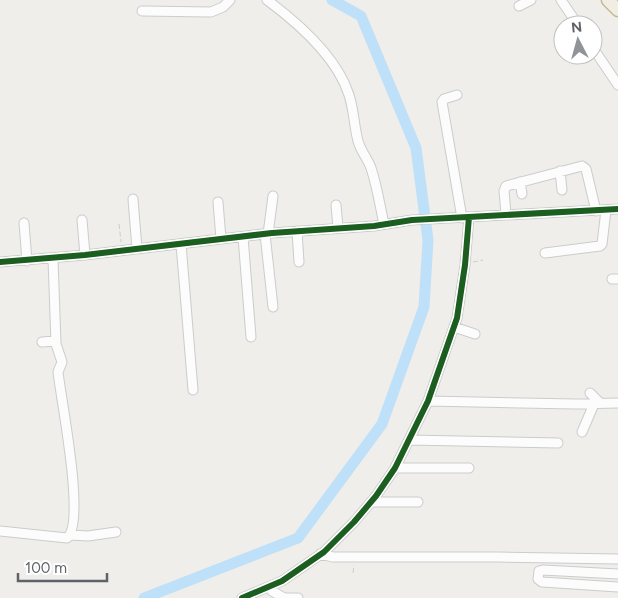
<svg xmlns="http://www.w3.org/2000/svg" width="618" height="598" viewBox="0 0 618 598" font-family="Figtree,sans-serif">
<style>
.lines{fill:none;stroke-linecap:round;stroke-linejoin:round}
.river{stroke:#bfe0f9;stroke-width:11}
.minor-casing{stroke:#cbcccc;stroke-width:11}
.highway-casing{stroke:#c8b996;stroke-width:15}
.path{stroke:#cacfcc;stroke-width:1;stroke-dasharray:5 2.5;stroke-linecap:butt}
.minor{stroke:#fdfcfc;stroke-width:9}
.highway{stroke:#f0ede3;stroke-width:12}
.cycleway-casing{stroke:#fff;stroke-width:9}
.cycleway{stroke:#1b5e20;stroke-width:6}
</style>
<rect width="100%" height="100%" fill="#efeeea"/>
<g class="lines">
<path class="river" d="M144,598l154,-60 84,-114 42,-117 4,-67 -12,-92 -55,-132 -29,-16"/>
<defs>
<path id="minor" d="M267,0c31,23 70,57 82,95 5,15 5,31 9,46 2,9 10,18 13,27 6,18 9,38 13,56
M561,0l17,25
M519,6l12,-6
M142,11l69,1 12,-5 7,-7
M593,48l25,37
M457,95l-13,4 -2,3 20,116
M560,171l2,19
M520,182l2,12
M133,199l4,50
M218,202l3,37
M336,205l2,23
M506,214l-2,-23 2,-5 76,-20 4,3 10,42
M82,220l3,35
M24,223l3,38
M297,231l2,31
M265,234l8,73
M268,234l5,-38
M243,237l8,100
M181,244l12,146
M545,253l55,-7 2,-2 4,-34
M0,262l85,-7 187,-22 102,-7 38,-6 206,-11
M612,279h6
M454,327l21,7
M42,342l13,-1
M590,393l10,10
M428,401l147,3 43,-1
M582,432l12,-28
M409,440l149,3
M395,468h74
M372,502h46
M0,531l67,7c19,-15 -6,-138 -9,-166l4,-10 -6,-18 -3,-85
M71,535l17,1 28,-4
M320,554l13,3h165l120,2
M618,574l-75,-4 -4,1 -1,8 4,3 76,5
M271,586l1,5 12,7h14
M242,598l40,-17 42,-29 30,-30 22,-26 19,-28 33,-67 29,-83 8,-53 4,-48"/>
<path id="highway" d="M608,0l10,10"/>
</defs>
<use href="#minor" class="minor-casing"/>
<use href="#highway" class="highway-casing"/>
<path class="path" d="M119,224l2,18
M473,262l10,-2
M353,573l1,-8"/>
<use href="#minor" class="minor"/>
<use href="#highway" class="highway"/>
<defs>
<path id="cycleway" d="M0,262l85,-7 187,-22 102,-7 38,-6 206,-11
M242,598l40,-17 42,-29 30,-30 22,-26 19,-28 33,-67 29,-83 8,-53 4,-48"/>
</defs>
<use href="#cycleway" class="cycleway-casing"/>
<use href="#cycleway" class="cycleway"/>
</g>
<g transform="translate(578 40) rotate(354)"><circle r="24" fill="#ffffff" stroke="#bfc1c3"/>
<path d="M0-4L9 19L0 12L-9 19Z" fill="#919496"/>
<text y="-8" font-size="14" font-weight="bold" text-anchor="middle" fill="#5f6368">N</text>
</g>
<path d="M18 573v8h89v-8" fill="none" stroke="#5f6368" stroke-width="2.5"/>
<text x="25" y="573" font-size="15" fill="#5f6368" stroke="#ffffff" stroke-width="4" paint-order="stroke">100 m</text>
</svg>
